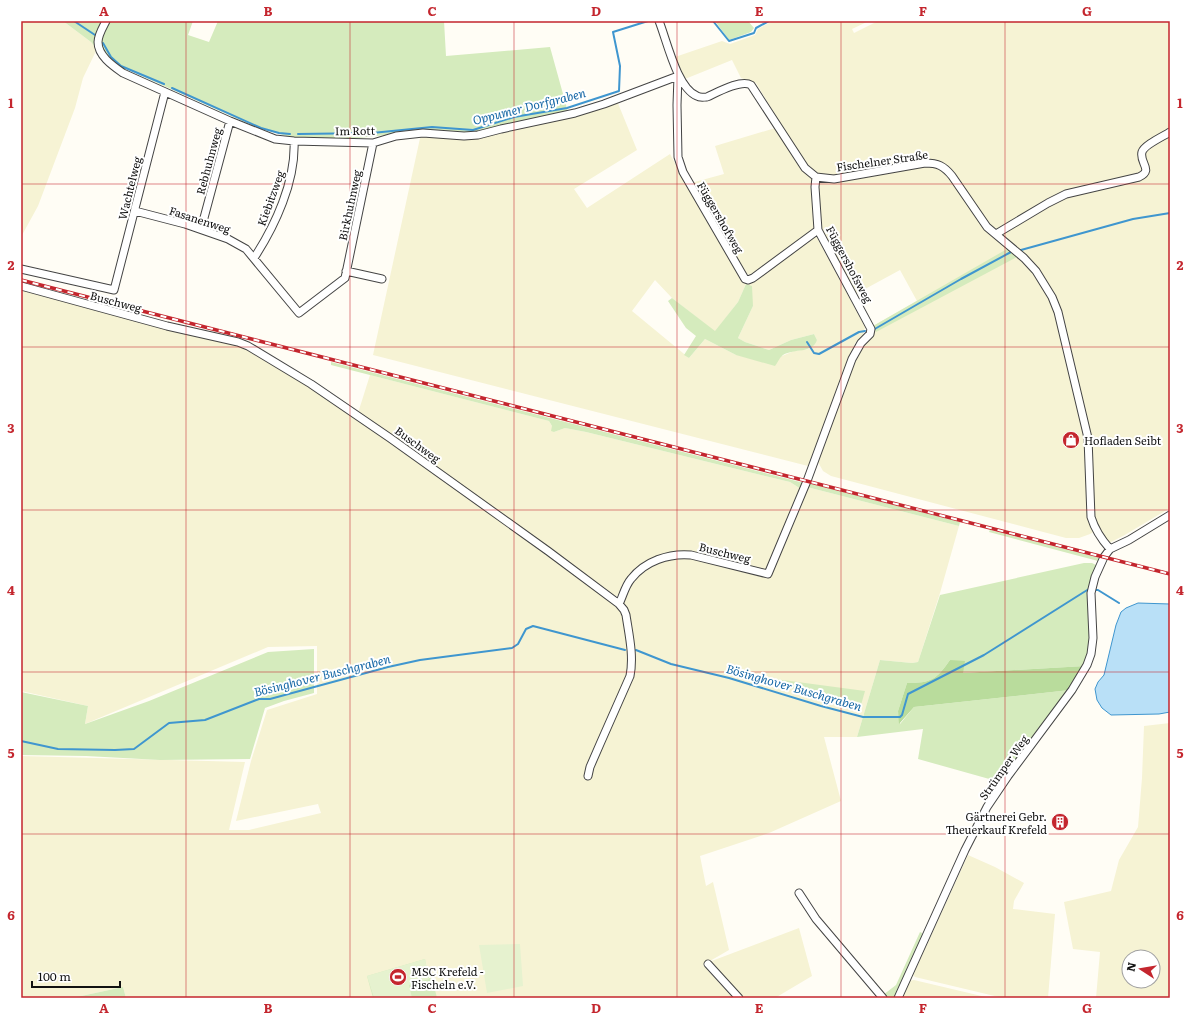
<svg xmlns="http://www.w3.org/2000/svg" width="1191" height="1019" viewBox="0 0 1191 1019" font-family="Literata,serif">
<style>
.farmland{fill:#f6f3d4;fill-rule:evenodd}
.green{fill:#d5ebbd}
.forest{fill:#b9dc9c}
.pitch{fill:#e6f2cf}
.water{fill:#b9e0f7;stroke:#3f96cf}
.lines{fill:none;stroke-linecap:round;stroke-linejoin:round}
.stream{stroke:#3f96cf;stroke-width:2}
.minor-casing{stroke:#444;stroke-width:9}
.minor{stroke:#fff;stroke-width:7}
.rail-casing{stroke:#c4262e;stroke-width:3.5}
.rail{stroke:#fff;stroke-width:2;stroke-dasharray:6;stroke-linecap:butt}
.grid{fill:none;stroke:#c4262e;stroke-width:1;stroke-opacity:0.55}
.labels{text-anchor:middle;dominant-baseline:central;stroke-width:4;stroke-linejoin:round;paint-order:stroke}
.street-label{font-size:11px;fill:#111;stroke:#fff}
.poi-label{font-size:11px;fill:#111;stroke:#fff;text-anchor:start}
.water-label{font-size:12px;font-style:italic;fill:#1768a6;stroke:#fff}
.neatline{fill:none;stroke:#c4262e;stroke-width:1.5}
.grid-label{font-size:13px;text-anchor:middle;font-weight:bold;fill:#c4262e}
</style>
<rect width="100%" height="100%" fill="#fffdf5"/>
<path class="farmland" d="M21,21h42l28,21 6,7 -14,29 -8,30 -37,98 -17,31z
M773,21h96l-17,8 2,4 24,-12h292v487l-47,28 -16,8 -10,-14 -7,4 -11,4h-13l-235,-62 -8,-5 -5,-9 1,-6 33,-96 21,-34 44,-25 -17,-31 -46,25 -36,-66 -66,47 -11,-5 -50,-88 33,-9 -9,-28 67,-20 -26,-43 -15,-5 -9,-18 -47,19 -10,-22 47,-16 8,3 25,-9 3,-6z
M615,96l22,54 -63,39 13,19 83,-54 41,75 35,54 70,-47 49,91 -2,8 -8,8 -47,123 -435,-111 49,-226 55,4 91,-21 35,-11zM655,280l17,18 43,34 23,-30 8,-18 7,22 -15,32 7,4 24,8 22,-10 23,-6 3,6 -8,9 -15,2 -12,5 -46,-1 -31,-16 -16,19 -57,-47z
M21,288l217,55 72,42 238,167 72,57 12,-30 27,-18 22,-5 89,20 37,-89 152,39 -19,67 -22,69 -6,1 -32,-3 -23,77h-33l17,64 -72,32 -69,23 6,30 7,-4 16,68 -26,15 30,33h-297l-11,-38 -57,16 5,22h-247l-3,-11 -51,11h-51v-242l224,6 -16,68h20l72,-17 -3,-9 -82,17 15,-60 16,-51 50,-16v-48l-49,1 -183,77 3,-18 -67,-15z
M370,375l179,46 3,5 2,6 11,-4 21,4 204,50 11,7 -34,81 -5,1 -71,-17 -45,10 -25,29 -6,4 -257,-184z
M1170,723v275h-74l4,-46 -27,-3 -9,-47 47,-11 8,-31 19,-33 4,-49 2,-52zM1129,957h24v24h-24z
M968,855l27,12 29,16 -10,18 -1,8 42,5 -7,84h-45l-88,-21 -2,-2z
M799,928l13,48 -37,22h-34l-32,-36z
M914,980l76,18h-89l7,-17z"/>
<path class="green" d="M63,21h130l-5,14 21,7 9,-21h226l2,35 104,-9 18,65 -91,21 -55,-4 -36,6 -37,4 -59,-2 -34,-10 -141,-63 -18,-15 -6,-7z
M715,21h33l6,7 -3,4 -22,8z
M1007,249l10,8 -141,75 -3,-6z
M746,284l6,2 1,20 -15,32 7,4 24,8 22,-10 23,-6 3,6c-5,14 -22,8 -34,15 -3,2 -5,7 -8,11l-39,-11 -31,-16 -16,19 -5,-3 12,-19 -10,-8 -18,-27 4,-3 43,33 23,-29z
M331,362l473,121 -3,6 -11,-7 -204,-50 -21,-4 -11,4 -3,-1 1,-5 -3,-5 -218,-56z
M808,483l152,39 -1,4 -152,-39z
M990,530l110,28 -2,3 -109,-29z
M1084,563h8l4,2 -6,20 1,52 -6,29 -123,7 -12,-13c-14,20 -19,23 -43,23l-9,28 2,13 14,-17 156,-17 -70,92 -82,-23 5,-30 -66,8 23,-77 32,3 6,-1 22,-67z
M314,649v44l-30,8 -19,7 -15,51 -90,1 -74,-4 -65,-1v-63l67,14 -3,18 64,-23 119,-49z
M775,679l90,12 -4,14 -87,-21z
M920,932l2,1 1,4 -27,60 -10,1 -3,-3 13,-10z
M425,959l4,19h3l5,20h-64l-6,-22z
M123,987l3,11h-54z"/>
<path class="forest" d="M950,660l15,1 -2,12 122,-7 -15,24 -156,17 -15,17 -1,-13 9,-28c24,0 29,-3 43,-23z"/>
<path class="pitch" d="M520,944l3,42 -36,7 -8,-48z
M425,959l4,20 -20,6 3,13h-38l-7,-22z"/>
<path class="water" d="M1138,603l32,1v108l-11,2 -48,1 -9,-7 -5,-8 -2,-11 3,-7 6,-7 12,-50 5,-13 5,-4z"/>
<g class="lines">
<path class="stream" d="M74,21l21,14
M713,21l16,20 25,-8 2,-5 13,-7
M103,43l8,14 10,9 43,18
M172,88l89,40 18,5 11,1
M298,134l74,-1 60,-6 41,3 41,-13 53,-9 52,-17 1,-25 -7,-34 35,-11
M1021,250l112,-31 37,-6
M873,330l88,-51 50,-27
M807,342l7,11 5,1 40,-22 6,-1
M1094,590h4l21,13
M636,650l35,14 58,14 92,28 42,11h37l2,-2 6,-21 76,-39 100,-63 5,-3
M21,741l37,8 57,1 19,-1 35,-26 36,-3 54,-21h11l118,-32 32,-7 92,-12 6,-4 8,-15 7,-3 92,24"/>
<defs>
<path id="minor" d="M106,21c-3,6 -8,14 -8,21 0,14 15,24 25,31l107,48 45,18 19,2 79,2 23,-7 27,-3 41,3 14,-1 23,-6 74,-16 29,-9 74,-28
M659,21c8,20 18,67 38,75 3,2 6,1 10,1 11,-5 34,-18 44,-12l54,83 11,9 18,2 91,-16c13,0 19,3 27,13l35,51 37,31 12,13 16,26 6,15 30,126 3,79c4,13 10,22 19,32
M678,76l-1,29 1,52 5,15 62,107 3,1 5,-2 65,-48
M135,211l50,13 43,15 18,10 53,64 46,-35 28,-135
M201,229l29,-108
M996,234l52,-31 18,-9 73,-17c15,-7 0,-14 3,-25 2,-7 22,-16 28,-20
M254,258c21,-32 42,-77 40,-117
M21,269l93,21 51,-198
M346,271l36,8
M21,286l146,40 71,16 10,4 63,38 79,54 158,113 71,53c4,-8 6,-18 12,-25 14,-18 38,-26 60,-24l77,19 39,-93 45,-122 9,-16 9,-9 1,-5 -53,-99 -3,-43 1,-10
M588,776l2,-9 10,-23 30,-68c4,-20 -1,-41 -4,-61l-2,-5 -5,-6
M799,893l17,26 67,79
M708,964l31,34
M898,998l67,-148 22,-43 21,-31 64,-86 15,-25 4,-11 2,-16 -2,-45 4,-16 9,-20 6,-8 19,-9 41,-25"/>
</defs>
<use href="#minor" class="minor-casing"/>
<use href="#minor" class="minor"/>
<defs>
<path id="rail" d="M21,280l1149,294"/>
</defs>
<use href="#rail" class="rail-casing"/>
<use href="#rail" class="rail"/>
</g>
<path class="grid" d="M186,21v977M350,21v977M514,21v977M677,21v977M841,21v977M1005,21v977M21,184h1149M21,347h1149M21,510h1149M21,672h1149M21,834h1149"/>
<defs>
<symbol id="shop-disc" viewBox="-11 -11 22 22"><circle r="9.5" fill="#c4262e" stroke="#fff"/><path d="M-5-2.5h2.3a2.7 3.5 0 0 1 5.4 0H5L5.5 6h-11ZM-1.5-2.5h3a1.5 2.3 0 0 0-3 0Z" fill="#fff"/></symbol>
<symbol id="building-disc" viewBox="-11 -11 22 22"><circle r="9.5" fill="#c4262e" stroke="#fff"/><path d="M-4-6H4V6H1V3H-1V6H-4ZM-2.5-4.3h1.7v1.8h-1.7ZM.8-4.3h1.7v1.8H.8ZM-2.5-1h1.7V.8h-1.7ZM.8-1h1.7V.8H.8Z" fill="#fff"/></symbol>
<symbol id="stadium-disc" viewBox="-11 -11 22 22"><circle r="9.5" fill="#c4262e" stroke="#fff"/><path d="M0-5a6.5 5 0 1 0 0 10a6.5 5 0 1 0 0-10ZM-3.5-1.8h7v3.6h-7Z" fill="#fff"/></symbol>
</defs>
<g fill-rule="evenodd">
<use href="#shop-disc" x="1061" y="430" width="20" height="20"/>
<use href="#building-disc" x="1050" y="812" width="20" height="20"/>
<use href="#stadium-disc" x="388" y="967" width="20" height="20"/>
</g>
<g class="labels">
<g class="street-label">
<text transform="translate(355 130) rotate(-1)">Im Rott</text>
<text transform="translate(882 160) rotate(-8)">Fischelner Straße</text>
<text transform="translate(208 161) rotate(-75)">Rebhuhnweg</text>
<text transform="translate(129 188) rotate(-76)">Wachtelweg</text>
<text transform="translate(270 198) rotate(-70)">Kiebitzweg</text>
<text transform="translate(349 205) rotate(-78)">Birkhuhnweg</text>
<text transform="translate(721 217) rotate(60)">Függershofweg</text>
<text transform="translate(200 219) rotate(18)">Fasanenweg</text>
<text transform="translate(850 264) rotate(62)">Függershofsweg</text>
<text transform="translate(116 301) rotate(15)">Buschweg</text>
<text transform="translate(418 444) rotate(36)">Buschweg</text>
<text transform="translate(725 552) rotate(14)">Buschweg</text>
<text transform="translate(1003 767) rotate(-55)">Strümper Weg</text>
</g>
<g class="poi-label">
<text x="1084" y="440">Hofladen Seibt</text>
<text x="1047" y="816" text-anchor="end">Gärtnerei Gebr.<tspan x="1047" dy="13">Theuerkauf Krefeld</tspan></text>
<text x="411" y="971">MSC Krefeld -<tspan x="411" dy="13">Fischeln e.V.</tspan></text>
</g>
<g class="water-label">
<text transform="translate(529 106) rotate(-14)">Oppumer Dorfgraben</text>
<text transform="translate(322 675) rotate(-14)">Bösinghover Buschgraben</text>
<text transform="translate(794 687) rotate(16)">Bösinghover Buschgraben</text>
</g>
</g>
<rect width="1191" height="1019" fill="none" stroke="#ffffff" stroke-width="44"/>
<g transform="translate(1141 969) rotate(282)"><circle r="19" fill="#ffffff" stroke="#a0a0a0"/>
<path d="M0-3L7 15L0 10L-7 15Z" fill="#c4262e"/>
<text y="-6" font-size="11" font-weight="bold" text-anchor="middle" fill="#111111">N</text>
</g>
<path d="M32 981v6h88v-6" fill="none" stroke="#111111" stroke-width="2"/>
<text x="38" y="981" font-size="12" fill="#111111" stroke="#ffffff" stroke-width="3" paint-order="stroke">100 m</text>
<rect x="22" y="22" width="1147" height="975" class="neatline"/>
<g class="grid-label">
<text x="104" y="16">A</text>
<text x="268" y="16">B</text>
<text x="432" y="16">C</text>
<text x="596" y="16">D</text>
<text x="759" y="16">E</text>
<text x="923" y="16">F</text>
<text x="1087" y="16">G</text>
<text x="11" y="108">1</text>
<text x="1180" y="108">1</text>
<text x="11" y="270">2</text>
<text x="1180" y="270">2</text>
<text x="11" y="433">3</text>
<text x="1180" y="433">3</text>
<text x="11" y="595">4</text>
<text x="1180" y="595">4</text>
<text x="11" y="758">5</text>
<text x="1180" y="758">5</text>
<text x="11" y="920">6</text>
<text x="1180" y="920">6</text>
<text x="104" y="1013">A</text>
<text x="268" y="1013">B</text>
<text x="432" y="1013">C</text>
<text x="596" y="1013">D</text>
<text x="759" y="1013">E</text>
<text x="923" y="1013">F</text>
<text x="1087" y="1013">G</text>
</g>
</svg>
